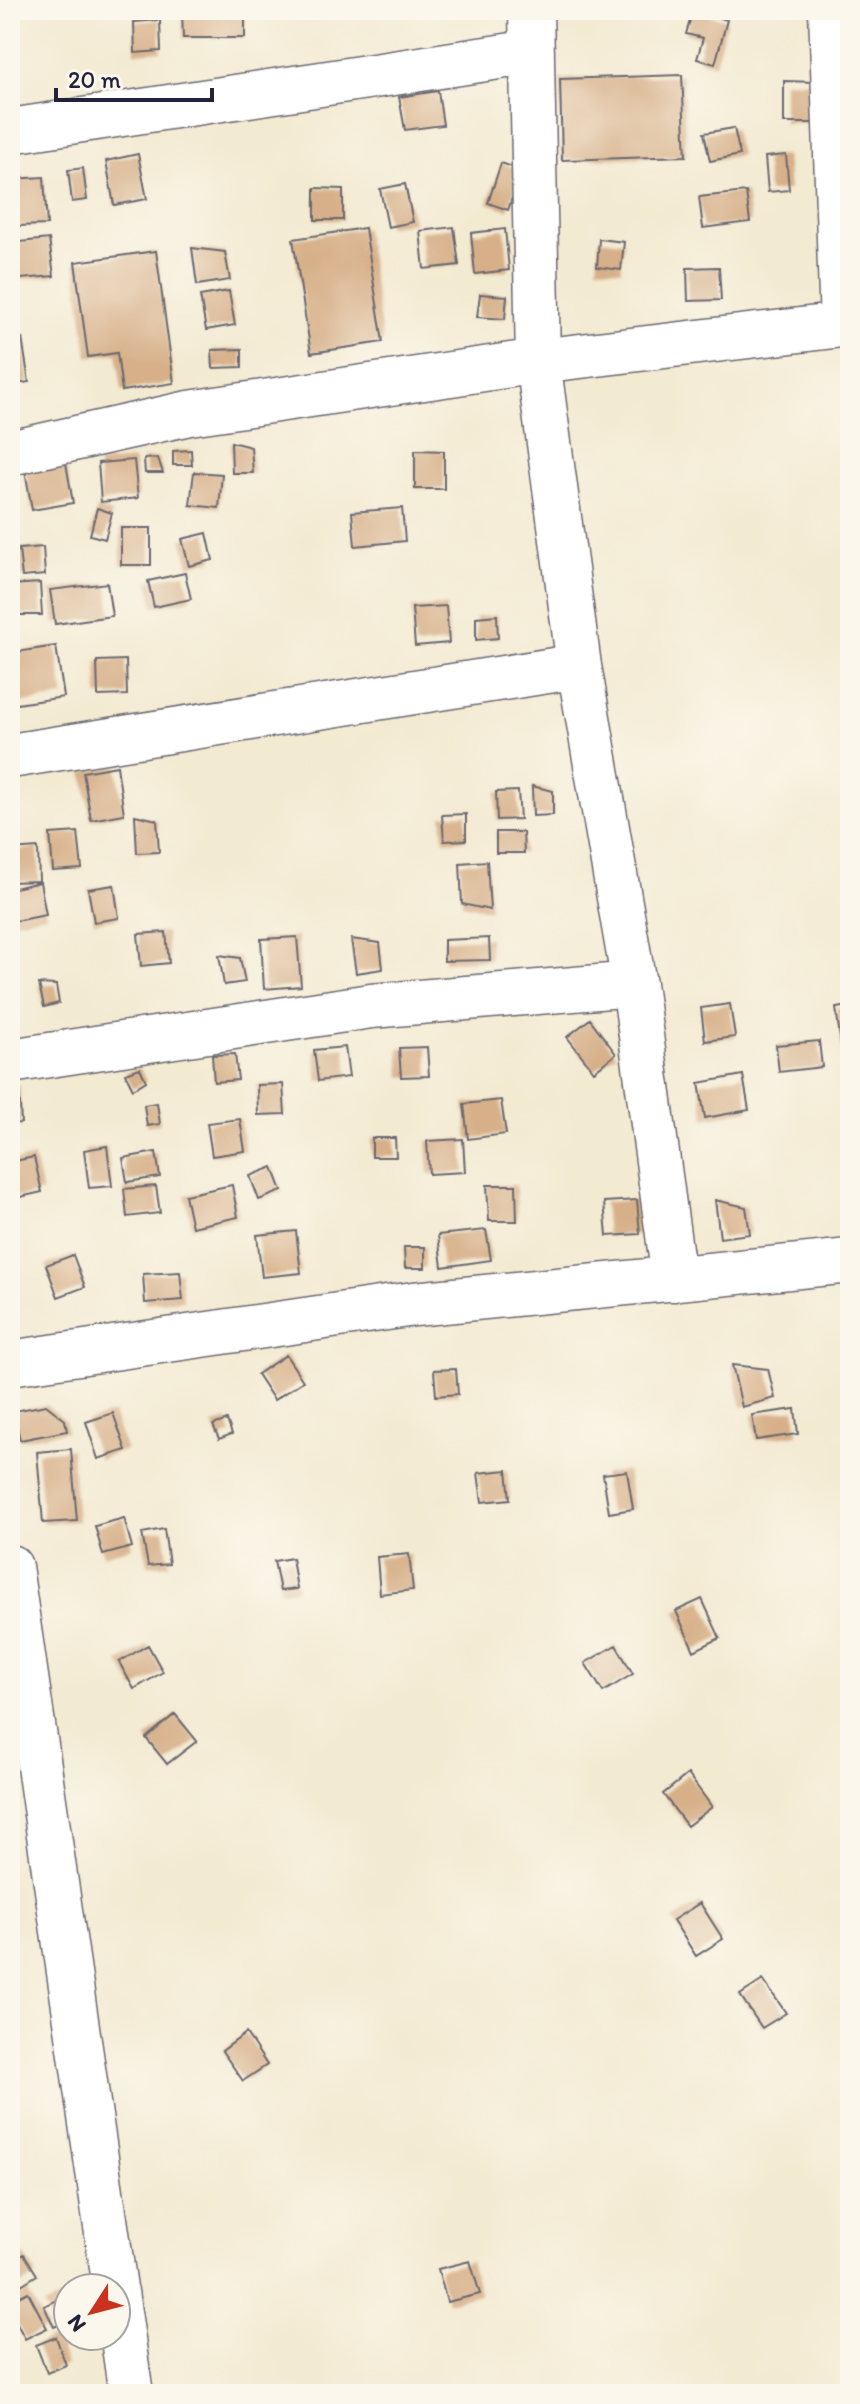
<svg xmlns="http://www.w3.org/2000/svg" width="860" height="2404" viewBox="0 0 860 2404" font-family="Itim,sans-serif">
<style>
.building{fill:#d7b089}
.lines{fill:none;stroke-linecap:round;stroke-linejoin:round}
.street-casing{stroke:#6b6870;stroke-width:47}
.street{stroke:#fff;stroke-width:44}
</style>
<rect width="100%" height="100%" fill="#fbf7ec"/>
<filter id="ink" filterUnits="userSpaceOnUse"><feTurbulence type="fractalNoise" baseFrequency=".0125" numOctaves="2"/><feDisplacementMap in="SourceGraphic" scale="16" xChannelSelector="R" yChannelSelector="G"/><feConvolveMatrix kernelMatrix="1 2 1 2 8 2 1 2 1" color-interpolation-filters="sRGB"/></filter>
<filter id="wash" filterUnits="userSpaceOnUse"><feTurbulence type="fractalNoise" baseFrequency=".006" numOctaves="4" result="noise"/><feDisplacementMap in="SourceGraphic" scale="32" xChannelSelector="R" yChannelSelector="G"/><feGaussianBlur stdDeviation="1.8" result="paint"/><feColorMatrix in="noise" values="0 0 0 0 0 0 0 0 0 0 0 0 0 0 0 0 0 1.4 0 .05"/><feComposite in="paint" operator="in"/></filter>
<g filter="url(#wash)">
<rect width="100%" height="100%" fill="#f3ead2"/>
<g id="blocks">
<path class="building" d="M182,10h63v28h-62z
M693,10l34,10 -12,44 -18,-5 6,-21 -17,-4z
M160,20l1,31 -26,2 -1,-31z
M682,75l4,81 -124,4 -2,-81z
M784,81l32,1 -1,41h-31z
M438,91l5,34 -38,5 -6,-33z
M734,128l6,27 -30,6 -6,-28z
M138,154l9,45 -33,6 -8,-44z
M786,155l3,35 -21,2 -3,-35z
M501,163l20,7 -13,40 -20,-7z
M83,168l4,32 -15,2 -4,-32z
M44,177l3,48 -31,1 -4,-47z
M405,184l8,38 -25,5 -8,-38z
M315,188l28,1v31h-28z
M746,192l4,30 -47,6 -4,-31z
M454,227l5,38 -35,4 -4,-38z
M365,228l18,114 -72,11 -18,-114z
M505,229l4,41 -34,4 -4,-41z
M49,239l5,37 -44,4v-37z
M599,239l25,3 -3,28 -24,-3z
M192,248l33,4 5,28 -33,5z
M156,251l18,132 -52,8 -5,-38 -29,4 -13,-95z
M719,267l2,33 -33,1 -1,-33z
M229,291l6,34 -29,5 -6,-34z
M480,294l27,2 -2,23 -28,-2z
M22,338l7,44 -19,3v-45z
M242,349v18l-29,1 -1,-18z
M231,442l20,5 2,26h-21z
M191,450l1,15h-19v-14z
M415,450l29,1v38h-29z
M158,458l5,15h-18l-1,-14z
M134,460l4,38 -37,4 -3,-39z
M66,463l7,40 -41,7 -7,-40z
M194,472l28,2 -3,34 -29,-3z
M97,508l15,5 -7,26 -15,-4z
M402,508l3,33 -50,5 -3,-34z
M121,528h30v37h-30z
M207,533l6,27 -24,6 -7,-27z
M43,547l2,28 -23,2 -3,-28z
M185,573l6,26 -37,8 -6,-26z
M40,583l2,32h-32v-30z
M107,583l5,33 -57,8 -5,-34z
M446,606l3,37 -34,3 -3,-38z
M497,615l1,23 -22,2v-23z
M56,646l8,51 -54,8v-52z
M126,660l1,35 -29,1 -1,-35z
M117,766l7,48 -33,6 -8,-48z
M532,786l21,5v24l-20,1z
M518,791l2,28 -23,1 -1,-28z
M466,814v26l-22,1 -2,-26z
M135,815l22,5 2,32 -22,1z
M78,832l4,37 -29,2 -3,-37z
M496,832h27l1,21h-28z
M38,848l1,33 -29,1v-32z
M487,861l3,49 -28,-6 -2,-41z
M40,882l6,33 -36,7v-33z
M114,885l5,33 -25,4 -6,-33z
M166,932l3,31 -28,3 -3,-32z
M297,937l4,49 -37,3 -3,-50z
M489,938l1,22 -46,1v-21z
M351,939l29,4 3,26 -27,4z
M219,955l21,3 5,24 -21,3z
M39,984l17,1 3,18 -15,4z
M730,1004l5,33 -30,4 -4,-33z
M850,1006v43l-8,2 -6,-43z
M590,1019l26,35 -22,17 -27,-34z
M819,1041l3,26 -43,5 -3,-27z
M345,1047l4,30 -31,4 -4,-31z
M427,1047l2,29 -28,1 -2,-29z
M235,1054l3,26 -24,2 -2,-27z
M140,1068l6,13 -13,8 -8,-16z
M743,1075l6,35 -44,8 -6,-35z
M283,1084l2,30 -27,1 -1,-30z
M10,1086h9l2,37 -11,1z
M501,1100l5,34 -38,5 -4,-35z
M157,1103l3,21 -13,2 -3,-21z
M240,1119l5,32 -33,5 -5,-33z
M372,1138h23l1,19h-24z
M463,1139l2,33 -36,2 -2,-33z
M107,1146l5,40 -23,2 -5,-38z
M156,1152l4,25 -33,5 -4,-24z
M34,1157l8,35 -26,6 -6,-36z
M273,1167l9,24 -23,9 -9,-24z
M232,1185l6,32 -46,10 -7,-32z
M487,1185h29l1,36h-28z
M156,1186l4,27 -33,4 -3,-28z
M637,1200l3,34 -33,2 -3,-34z
M715,1200l31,7 4,27 -30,4z
M486,1230l5,30 -49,7 -4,-32z
M296,1231l5,42 -39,4 -5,-42z
M404,1247h21v21h-20z
M73,1255l12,32 -27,10 -12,-32z
M180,1272l3,28 -38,3 -2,-29z
M286,1355l17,26 -29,19 -17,-26z
M732,1365l36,4 7,29 -33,9z
M456,1369l2,25 -22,2 -2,-26z
M46,1405l19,15 2,11 -47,9 -6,-29z
M795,1409l3,25 -42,6 -4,-25z
M113,1413l13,37 -28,9 -12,-37z
M227,1420l5,14 -13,5 -6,-14z
M71,1449l6,72 -34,2 -6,-71z
M507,1470l3,29 -28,3 -4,-29z
M627,1471l6,38 -24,4 -6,-39z
M124,1518l8,29 -29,8 -8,-29z
M164,1529l5,35 -21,2 -6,-33z
M409,1554l4,36 -33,4 -3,-37z
M292,1558l5,31 -17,2 -6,-30z
M702,1599l18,39 -26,13 -18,-40z
M148,1645l15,27 -29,17 -15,-27z
M616,1645l17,29 -30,18 -18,-29z
M175,1714l22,27 -30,23 -21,-26z
M688,1774l24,33 -25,19 -24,-32z
M700,1903l23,36 -27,17 -23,-36z
M763,1980l23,33 -24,15 -22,-33z
M246,2033l21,32 -24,16 -21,-30z
M24,2254l13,21 -27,17v-30z
M470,2261l10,33 -33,8 -9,-33z
M28,2292l19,36 -22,11 -15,-29v-9z
M68,2295v26l-14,6 -10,-21z
M56,2337l10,28 -19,8 -11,-28z"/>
</g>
</g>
<g filter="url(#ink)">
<use href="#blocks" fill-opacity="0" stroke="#6b6870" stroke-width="2"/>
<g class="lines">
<defs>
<path id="street" d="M531,10l7,351 41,305 55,318 40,295
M10,131l522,-79
M10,453l179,-40 349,-52 304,-36 -11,-315
M10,756l569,-90
M10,1061l361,-55 263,-22
M10,1363l404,-59 436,-43
M10,1567l105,721
M116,2292l15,102"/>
</defs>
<use href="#street" class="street-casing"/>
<use href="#street" class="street"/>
</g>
</g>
<rect width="860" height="2404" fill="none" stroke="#fbf7ec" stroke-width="40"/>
<g transform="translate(92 2312) rotate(234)"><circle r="38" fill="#fbf7ec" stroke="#a4a2a5" stroke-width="2"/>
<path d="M0-6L14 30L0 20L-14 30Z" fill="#c8321e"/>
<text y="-12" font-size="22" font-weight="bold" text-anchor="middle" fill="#22223b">N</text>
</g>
<path d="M56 88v12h156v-12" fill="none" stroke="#22223b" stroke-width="4"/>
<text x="68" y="88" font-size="24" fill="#22223b" stroke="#fbf7ec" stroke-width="6" paint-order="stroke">20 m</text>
</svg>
